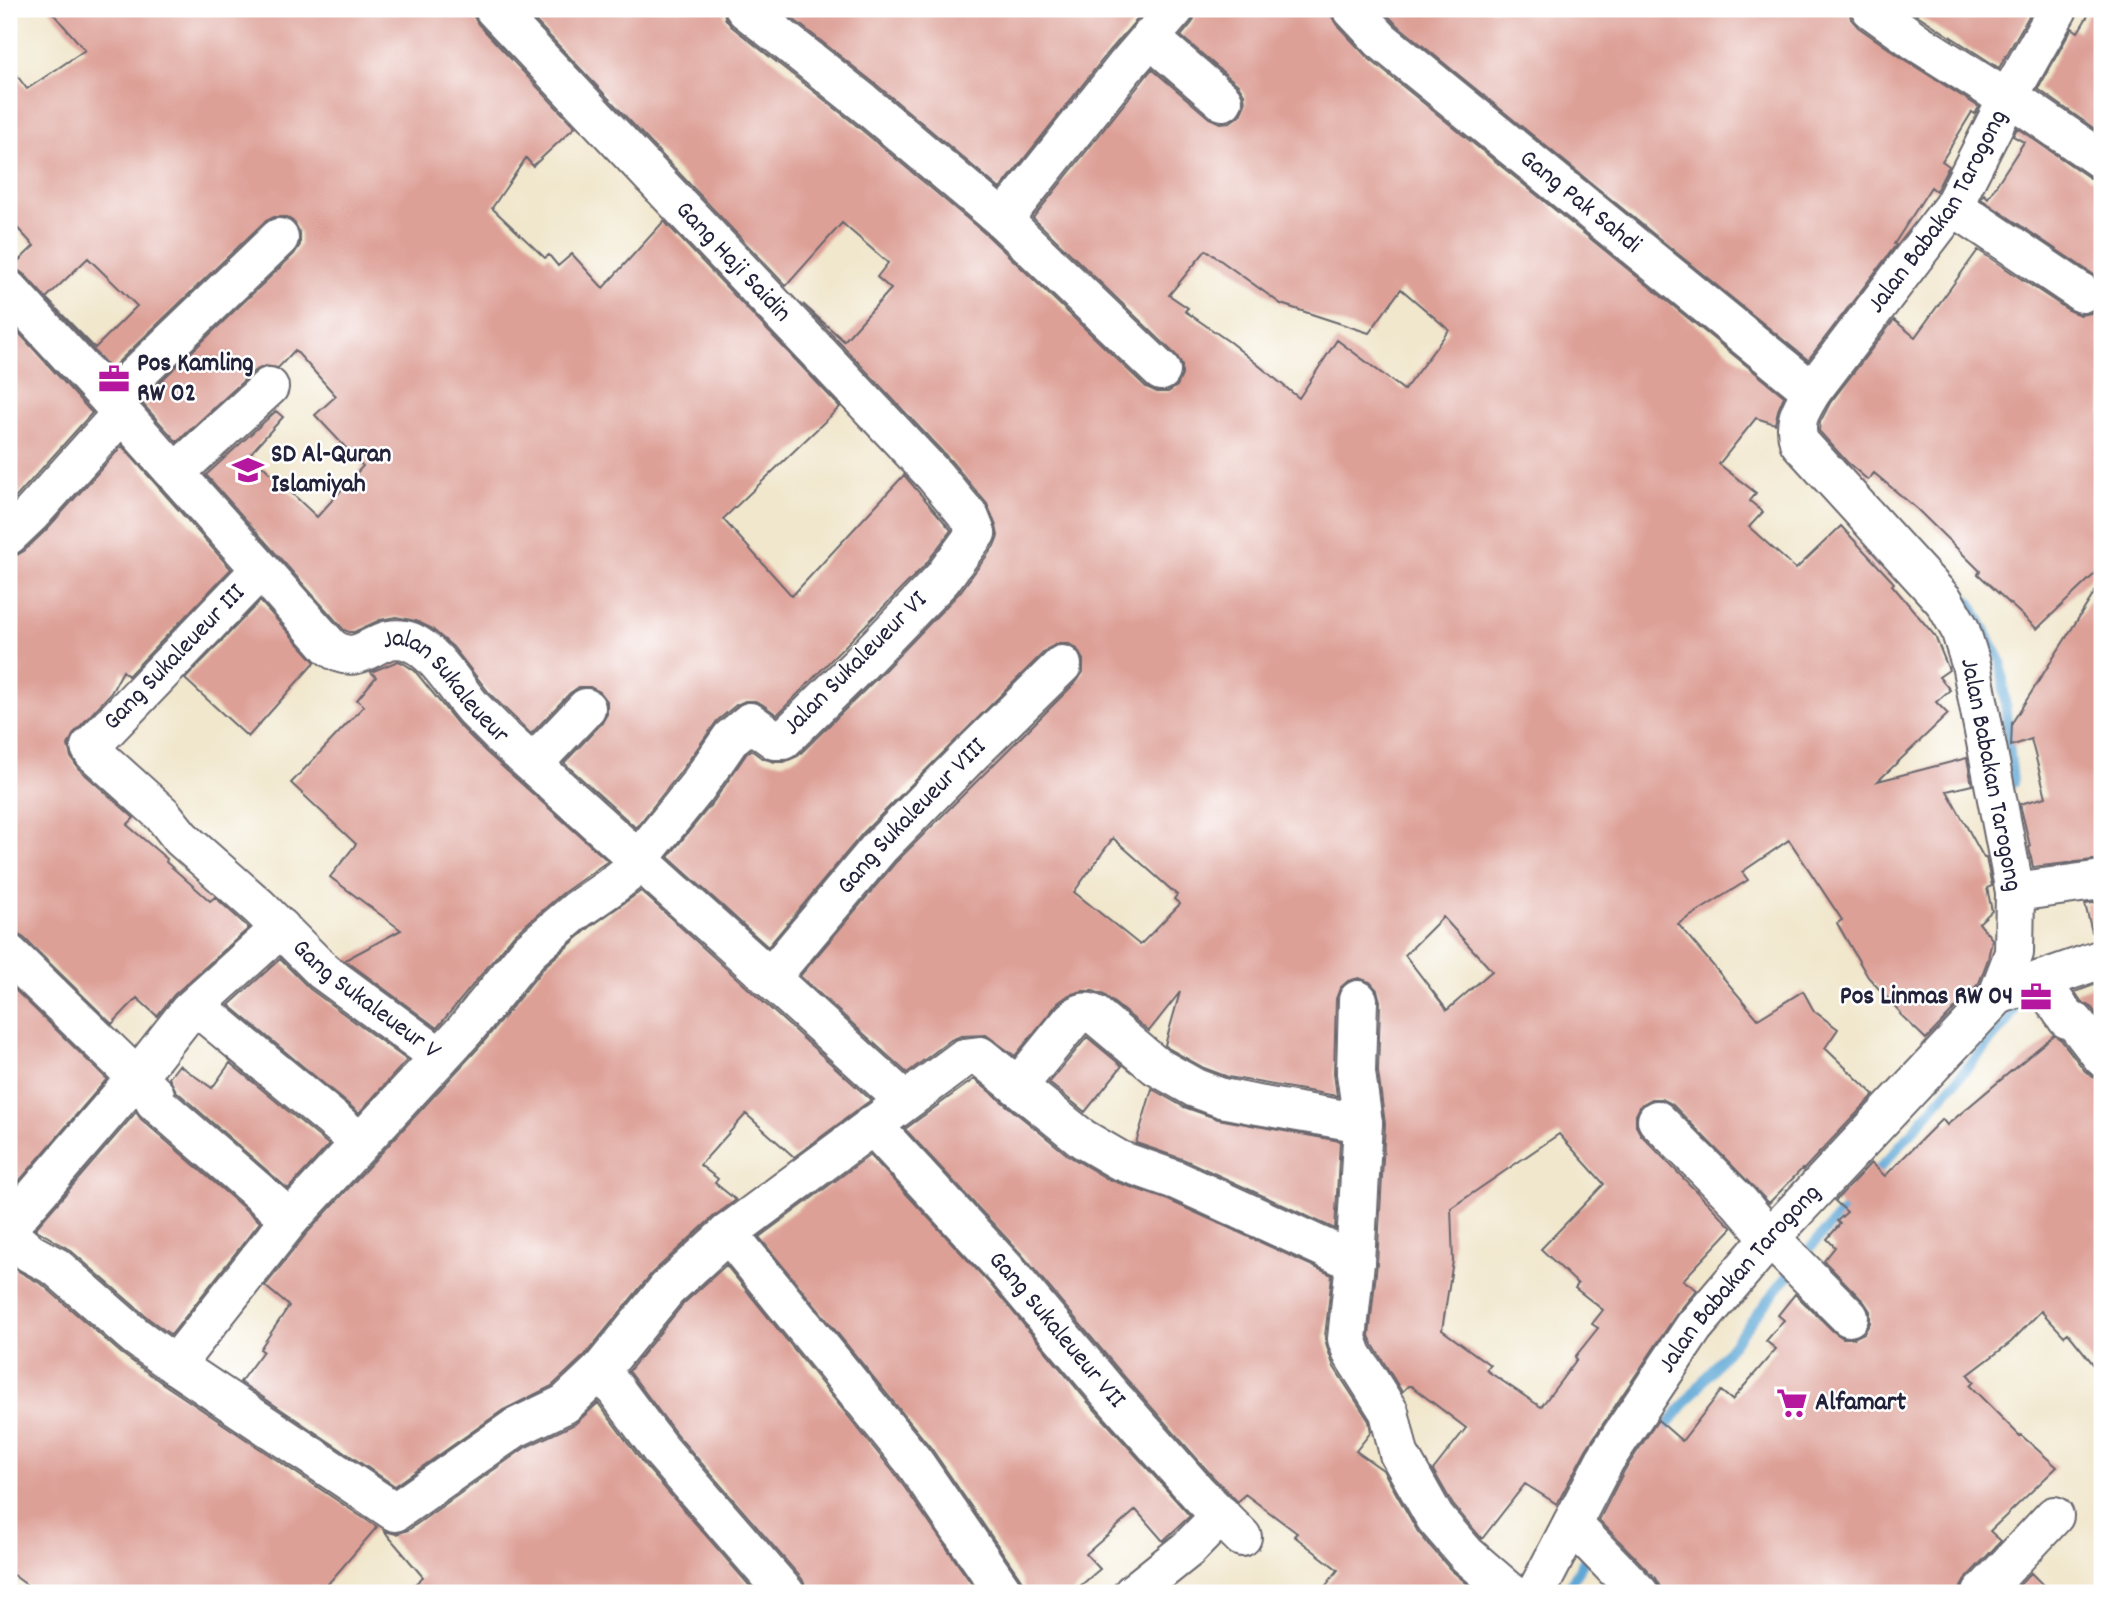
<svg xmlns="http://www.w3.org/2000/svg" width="2111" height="1602" viewBox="0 0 2111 1602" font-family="Dekko,sans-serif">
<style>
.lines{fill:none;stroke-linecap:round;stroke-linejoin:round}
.stream{stroke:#5ea7d5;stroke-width:10}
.building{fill:#dda097;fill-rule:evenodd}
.street-casing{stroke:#6a676e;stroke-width:42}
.street{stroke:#fff;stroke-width:38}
.labels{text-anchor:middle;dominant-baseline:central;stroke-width:5;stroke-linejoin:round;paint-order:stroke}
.street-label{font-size:26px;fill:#22223b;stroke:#fff}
.poi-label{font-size:26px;font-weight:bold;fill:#22223b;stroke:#fff;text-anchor:start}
</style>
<rect width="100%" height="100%" fill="#fff"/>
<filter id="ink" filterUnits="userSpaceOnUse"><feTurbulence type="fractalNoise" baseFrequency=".0143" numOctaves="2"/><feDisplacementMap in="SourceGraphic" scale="14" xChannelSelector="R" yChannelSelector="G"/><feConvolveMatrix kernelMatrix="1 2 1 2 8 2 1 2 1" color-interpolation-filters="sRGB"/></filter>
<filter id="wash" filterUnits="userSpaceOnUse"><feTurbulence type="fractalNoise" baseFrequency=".00686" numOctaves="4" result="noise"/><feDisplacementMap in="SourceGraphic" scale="28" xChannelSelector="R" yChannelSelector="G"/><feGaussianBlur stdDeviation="1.57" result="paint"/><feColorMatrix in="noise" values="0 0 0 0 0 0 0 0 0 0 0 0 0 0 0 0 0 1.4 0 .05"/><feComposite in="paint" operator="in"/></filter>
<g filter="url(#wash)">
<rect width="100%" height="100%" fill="#f1e7cd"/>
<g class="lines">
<path class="stream" d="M1955,586l17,19 29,56 12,122
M1869,1181l137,-158 14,-23
M1801,1258l53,-59
M1657,1438l130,-161
M1565,1593l23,-39"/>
</g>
<g id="blocks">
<path class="building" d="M49,9h424v6l5,9 97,103 -42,39 -7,-8 -34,50 53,50 4,-3 9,11 14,-12 31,34 61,-67 176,186 -117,112 69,77 112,-121 47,55 -26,35 -148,150 -15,-11 -7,-3h-10l-9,4 -19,16 -38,53 -43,54 -72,-65 38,-40 5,-9v-13l-7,-9 -10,-5h-11l-9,6 -39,41 -41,-40 -37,-47 -22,-19 -15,-7 -20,-4 -16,3 -26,12h-5l-5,-2 -138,-155 70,-64 7,6 -33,37 67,63 46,-51 -48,-51 21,-19 -41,-46 -17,18 -13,-2 -11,5 -77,71 -37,-41 154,-147 6,-9v-12l-6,-11 -8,-5h-12l-10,5 -153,147 -86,-94 -9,-6h-6l24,-23 -25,-27v-154l18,24 58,-39zM88,258l49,48 -42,42 -49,-50z
M524,9h200l1,9 6,8 119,94 138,116 158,151 11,5h11l9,-6 5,-11v-9l-5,-10 -144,-138 119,-149 57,49 11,5 10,-1 10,-7 5,-11 -1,-10 -6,-9 -57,-49 11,-13 4,-9v-5h135v6l5,9 31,33 417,339 -6,14 -3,14 -19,-6 -37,46 37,29 -6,8 13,11 -14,15 47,42 45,-43 53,57 -2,2 43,51 14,34 -10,7 11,13 -14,12 12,12 -70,67 89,-23 5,27 -25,6 37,67h2l6,28 -5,2 5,23 -13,12 13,16 -4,20 -9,24 -53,56 -26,-25 1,-1 -33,-36 -31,-54 5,-3 -53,-80 -47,32 6,8 -70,44 80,95 45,-28 11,20 24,18 -13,19 49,47 -71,75 -1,-1 -33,34 -97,-99 -10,-5h-10l-11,6 -5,10v11l5,9 91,93 -49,52 14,10 -21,25 -89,133 -30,56 -32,-20 -43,55 -29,-34 -20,-35 33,-42 -55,-42h-3l-6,6 -29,-47 -4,-9 8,-73 8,-139 -7,-52 2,-71 -3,-11 -7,-8 -11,-4 -11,3 -8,7 -4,11 -2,74 3,23 -109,-19 -24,-9 -36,-20 -3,-3 15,-53 -31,39 -45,-36 -11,-4h-11l-13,4 -11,8 -43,53 -29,-21 -25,1 -10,4 -44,33 -107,-97 95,-113 182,-182 6,-9v-12l-6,-11 -8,-5h-12l-10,5 -184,184 -95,114 -100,-90 46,-56 33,-48 4,-3 11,8 13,4h9l14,-6 78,-77 84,-87 34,-46 4,-10 -2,-10 -9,-22 -36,-43 -148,-157 41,37 47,-52 -14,-12 11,-14 -46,-40 -56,63zM1206,250l75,54 88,29 32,-44 48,41 -45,60 -67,-50 -38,58 -68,-55 -46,-32 3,-3 -19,-13zM1113,838l64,57 -3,4 6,5 -40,41 -66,-53zM1443,917l49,54 -45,39 -42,-55zM1559,1134l45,50 -63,65 37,35 -3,4 28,22 -11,14 6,4 -23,29 2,2 -36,48 -55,-37 4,-5 -48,-35 11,-69 -2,-53z
M794,9h352l-38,44 -108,136 -122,-103 -90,-71z
M1382,9h467l2,10 7,8 47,33 74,47 -4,7 -3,-2 -30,49 7,5 -13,25 -5,-4 -37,57 2,1 -88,115 -412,-336z
M1908,9h125l-34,59z
M2092,9h10v125l-64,-45 34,-61 6,4z
M2017,128l73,50 12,4v104l-8,-11 -113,-76 3,-5 4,4 36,-56 -11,-6z
M1978,250l92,61 10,4 11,-2 9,-7 2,-7v268l-65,62 -59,-55 2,-3 -63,-62 -43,-36 -6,7 -21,-18 -28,-31 1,-9 10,-19 64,-83 21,17z
M9,322l83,91 -83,92z
M122,446l109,123 -103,107 -5,-5 -12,22 -37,40 -6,12 3,12 7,11 56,50 -7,7 40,34 -1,3 44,39 5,-4 34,31 -75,67 -17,21 -20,-18 -25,26 -88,-86 -9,-5h-6v-377h6l9,-5 22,-21z
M2102,581v278l-69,8 -4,-20 1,-1 -10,-42 26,-7 -15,-58 -20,7 1,-23z
M260,601l55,61 -67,75 -63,-58z
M398,661l5,2 12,8 42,52 29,29 122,109 -45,32 -48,41 -78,94 -92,-68 56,-30 -71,-53 26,-33 -65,-61 73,-77 -7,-6 19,-23 -5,-5z
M641,891l230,209 -77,57 -48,-43 -46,51 18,14 -3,4 21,17 -23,17 -61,56 -67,82 -33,31 -49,24 -108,76 -155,-104 23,-31 -3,-2 29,-43 -24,-20 42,-53 174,-188 64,-79 45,-39z
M2102,902v29l-10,1 -7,-28z
M280,959l30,30 97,71 -48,53 -130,-108z
M2102,982v40l-10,-14 -11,-7 -6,-9z
M9,984l98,95 -98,114z
M2054,1035l7,5 24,31 8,6 9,1v297l-34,-42 -4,3 -23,-25 -30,31 -43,33 6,7 -4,4 50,50 1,-1 36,32 -67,64 11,10 -35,37 -5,9v6h-301v-6l-5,-9 -56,-58 25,-49 34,-51 24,21 39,-50 11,9 44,-51 -10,-8 18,-21 -6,-5 17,-21 39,38 9,6h11l10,-5 6,-10v-12l-6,-9 -40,-41 11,-14 -8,-8 13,-15 -3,-3 10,-9 -12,-11 36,-38 14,13 57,-57 5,6z
M1087,1037l35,29 -37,46 -36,-29z
M230,1063l99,82 -41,44 -112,-98 -7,-13 10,-13 33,23z
M974,1079l95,77 39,23 60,21 164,75 -7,62 2,10 7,20 35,54 2,11 -15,19 27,19 35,62 32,37 28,24h-158l18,-23 -44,-34 3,-3 -52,-39 -7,8 -24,-24 -92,-104 -100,-119 -117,-126z
M1152,1089l32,18 34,12 122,22 -5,88 -150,-69 -49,-17z
M136,1112l5,7 119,103 -89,113 -22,-16 -79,-69 -35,-21z
M870,1155l120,129 98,118 102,114 -27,25 -27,-31 -50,44 14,15 -28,24h-46l-4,-12 -91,-133 -172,-211z
M9,1264l11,8 23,13 78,68 41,30 215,144 -55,64 -9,-6 -7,8h-268l-29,-21z
M726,1265l170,210 82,118h-172v-5l-4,-9 -125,-144 -48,-64 54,-67z
M598,1403l45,60 113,130h-351l18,-16 -39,-46 12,3 12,-4 118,-83 49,-23z
M2031,1573l20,20h-39z"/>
</g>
</g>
<g filter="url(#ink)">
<use href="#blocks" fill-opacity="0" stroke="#6a676e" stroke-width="2"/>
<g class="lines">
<defs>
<g id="street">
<path id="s1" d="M494,9l440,466 36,43 6,15 -34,46 -82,85 -77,76h-8l-25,-18 -19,16 -34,49 -58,72"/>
<path d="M745,9l119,94 139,117 158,151"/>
<path id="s2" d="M1352,9l29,31 431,351"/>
<path d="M1871,9l46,33 90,57"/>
<path d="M1150,38l73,63"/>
<path d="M2009,96l93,64"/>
<path d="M1953,206l129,87"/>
<path d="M1003,220l122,-153 50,-58"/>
<path id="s3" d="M9,290l101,110 220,247c33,25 46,-19 81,-5 26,11 45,47 63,67 9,9 18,18 27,27l269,242 135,123"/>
<path d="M110,400l169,-162"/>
<path d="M175,473l94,-86"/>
<path d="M9,535l22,-21 90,-100"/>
<path id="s4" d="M260,570l-170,177 3,5 69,62 19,24 78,69 64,64 117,86 25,-27 64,-79 48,-41 32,-22 33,-26"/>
<path d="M533,764l53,-56"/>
<path d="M2015,892l87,-12"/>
<path d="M9,954l146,141v7l135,117 -115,146"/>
<path id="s5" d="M770,978l109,-130 93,-95 90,-88"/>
<path d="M2040,980l27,39 8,3 27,35"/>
<path d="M1998,995l104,-36"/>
<path d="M1358,1000l-2,73 7,50 -8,139 -8,77 6,16 36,57 10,42 36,64 32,37 44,38"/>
<path d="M196,1006l164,136"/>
<path d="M1018,1086l54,-66c8,-7 13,-10 23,-5l61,51 39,22 27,10 30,6 111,19"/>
<path d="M1657,1120l82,82 31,36 79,79"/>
<path id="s6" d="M872,1125l134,145 99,118 93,105 44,44"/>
<path d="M290,1219l150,-162"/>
<path d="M9,1226l128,-149 52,-66 92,-83"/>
<path d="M728,1233l186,229 90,131"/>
<path d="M9,1235l21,18 26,14 79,69 40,29 220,147 120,-84 50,-24 36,-34 66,-81 61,-56 236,-175 16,-2 103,83 36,21 57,20 179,82"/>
<path d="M601,1370l59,79 125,144"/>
<path d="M1572,1524l67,69"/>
<path d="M1133,1593l55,-44 33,-34"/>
<path id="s7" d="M1536,1593l69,-133 89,-133 76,-89 228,-243 16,-42 1,-61 -44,-228 -11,-35 -16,-28 -145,-159c-6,-22 2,-32 13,-51l141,-185 56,-110 49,-87"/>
<path d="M1982,1593l72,-77"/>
</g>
</defs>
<use href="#street" class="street-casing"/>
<use href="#street" class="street"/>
</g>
</g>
<defs>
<symbol id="office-bare" viewBox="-9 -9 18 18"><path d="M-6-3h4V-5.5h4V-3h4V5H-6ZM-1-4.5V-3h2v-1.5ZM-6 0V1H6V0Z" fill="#b5179e" stroke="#fff" stroke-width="2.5" paint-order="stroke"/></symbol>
<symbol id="school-bare" viewBox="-9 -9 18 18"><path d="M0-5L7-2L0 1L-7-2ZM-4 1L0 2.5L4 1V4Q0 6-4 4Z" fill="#b5179e" stroke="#fff" stroke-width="2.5" paint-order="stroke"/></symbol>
<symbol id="supermarket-bare" viewBox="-9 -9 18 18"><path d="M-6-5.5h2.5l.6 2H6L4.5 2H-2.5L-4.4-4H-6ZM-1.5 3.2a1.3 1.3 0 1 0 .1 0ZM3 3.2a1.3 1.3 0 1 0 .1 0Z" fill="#b5179e" stroke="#fff" stroke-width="2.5" paint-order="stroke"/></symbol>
</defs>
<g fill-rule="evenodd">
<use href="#office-bare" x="92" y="357" width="44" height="44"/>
<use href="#school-bare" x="226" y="448" width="44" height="44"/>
<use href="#office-bare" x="2014" y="975" width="44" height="44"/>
<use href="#supermarket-bare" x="1770" y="1381" width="44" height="44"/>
</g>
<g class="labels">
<g class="street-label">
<text stroke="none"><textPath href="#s2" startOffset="299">Gang Pak Sahdi</textPath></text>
<text stroke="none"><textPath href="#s7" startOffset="1657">Jalan Babakan Tarogong</textPath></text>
<text stroke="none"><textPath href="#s1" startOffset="348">Gang Haji Saidin</textPath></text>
<text transform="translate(175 658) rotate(-46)">Gang Sukaleueur III</text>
<text transform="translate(856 664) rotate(-45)">Jalan Sukaleueur VI</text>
<text stroke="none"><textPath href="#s3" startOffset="620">Jalan Sukaleueur</textPath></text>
<text transform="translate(1990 775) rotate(79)">Jalan Babakan Tarogong</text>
<text stroke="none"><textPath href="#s5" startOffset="215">Gang Sukaleueur VIII</textPath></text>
<text stroke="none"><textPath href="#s4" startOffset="621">Gang Sukaleueur V</textPath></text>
<text stroke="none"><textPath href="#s7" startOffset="376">Jalan Babakan Tarogong</textPath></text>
<text stroke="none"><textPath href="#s6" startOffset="276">Gang Sukaleueur VII</textPath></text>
</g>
<g class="poi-label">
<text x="137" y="364">Pos Kamling<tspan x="137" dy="30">RW 02</tspan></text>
<text x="271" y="455">SD Al-Quran<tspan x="271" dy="30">Islamiyah</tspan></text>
<text x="2013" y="997" text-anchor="end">Pos Linmas RW 04</text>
<text x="1815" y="1403">Alfamart</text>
</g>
</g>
<rect width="2111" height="1602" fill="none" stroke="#fff" stroke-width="35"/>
</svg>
